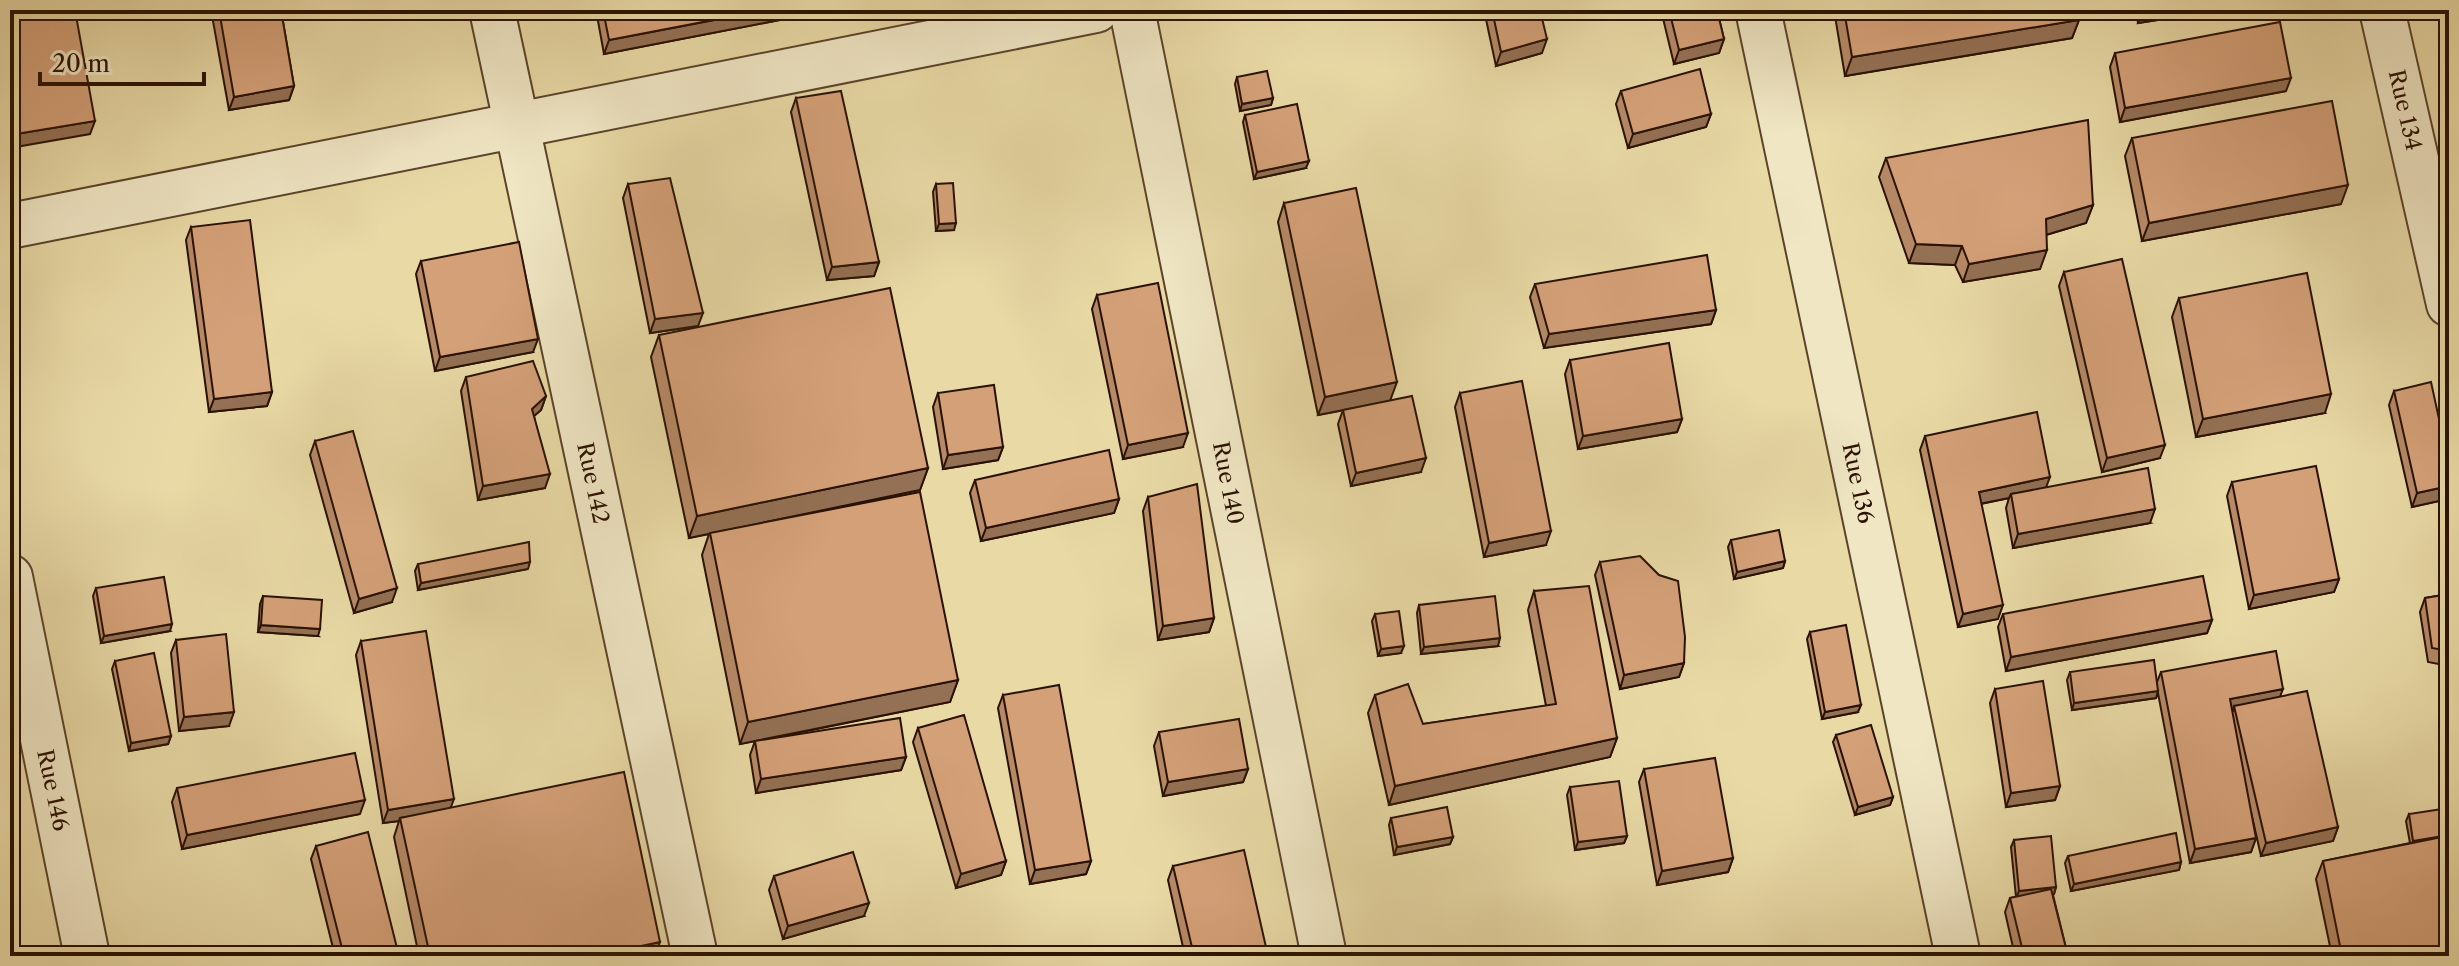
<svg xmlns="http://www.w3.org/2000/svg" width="2459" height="966" viewBox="0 0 2459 966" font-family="'Libre Caslon Text',serif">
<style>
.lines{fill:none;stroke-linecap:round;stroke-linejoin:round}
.minor-casing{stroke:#5a4429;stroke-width:48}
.minor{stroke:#f0e6c4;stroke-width:44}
.wall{fill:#b68a67;stroke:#2a1200;stroke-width:2}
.shaded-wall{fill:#947054;stroke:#2a1200;stroke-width:2}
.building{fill:#d4a078;stroke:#2a1200;stroke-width:2}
.labels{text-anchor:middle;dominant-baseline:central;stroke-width:6;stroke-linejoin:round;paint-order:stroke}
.street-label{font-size:22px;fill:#2a1200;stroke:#f0e6c4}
</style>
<rect width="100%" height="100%" fill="#e8d9a5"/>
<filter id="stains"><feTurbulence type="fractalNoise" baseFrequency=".0025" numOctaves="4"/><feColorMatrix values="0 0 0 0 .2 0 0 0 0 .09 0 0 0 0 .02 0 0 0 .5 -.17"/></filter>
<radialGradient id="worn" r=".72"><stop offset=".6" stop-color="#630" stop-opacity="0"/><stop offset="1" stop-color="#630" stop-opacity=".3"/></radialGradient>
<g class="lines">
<defs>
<path id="minor" d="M492,10l203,946
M1132,10l192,946
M1758,10l200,946
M2382,10l67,294
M10,226l1086,-216
M10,577l77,379"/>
</defs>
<use href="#minor" class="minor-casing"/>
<use href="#minor" class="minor"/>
</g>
<path class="wall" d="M211,10h70l13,76 -5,14 -60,10z
M596,10h235l-227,44z
M1484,10h56l2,43 -46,13z
M1661,10h56l7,29 -5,14 -45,11z
M1834,10h243l2,10 -7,18 -227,38z
M2136,10h86l-84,13z
M2115,53l171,38 -166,31 -10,-55z
M1237,77l36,21 -2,7 -31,6 -5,-27z
M1621,91l90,23 -5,13 -78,21 -12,-44z
M796,98l83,164 -5,14 -47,4 -36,-168z
M1245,115l61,53 -52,11 -11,-57z
M2132,138l209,66 -199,37 -17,-85z
M1886,158l207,47 -7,18 -40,12 -6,34 -77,13 -8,-17 -46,-2 -30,-86z
M628,184l70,142 -48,7 -27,-135z
M936,184l18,46 -18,1 -3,-39z
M1284,203l106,198 31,71 -70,14 -13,-62 5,-14 34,-6 -59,11 -40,-193z
M191,227l81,165 -5,14 -58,6 -23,-172z
M421,261l112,91 -98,19 -19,-97z
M2064,272l96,186 -58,14 -43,-186z
M1535,284l181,26 -5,14 -167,24 -14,-51z
M1097,295l86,152 -60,12 -31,-150z
M2179,298l146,115 -129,24 -24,-120z
M659,335l269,133 -8,22 -178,37 216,153 -8,22 -182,37 138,18 -5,13 -145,23 -6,-38 5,-14 -15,3 -38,-189 7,-21 -20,4 -38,-181z
M1570,360l112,59 -5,13 -99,17 -13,-75z
M466,377l80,19 -5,14 -7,6 11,72 -67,12 -17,-109z
M2394,391l54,108 -36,8 -23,-102z
M938,393l65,54 -5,13 -55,9 -10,-62z
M1460,393l86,152 -62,12 -29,-150z
M1925,436l121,51 104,36 -137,25 -7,-40 3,-10 -28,6 17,115 -40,8 -38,-177z
M315,441l77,161 -38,11 -44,-158z
M975,480l144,19 -5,14 -133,28 -11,-48z
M2232,482l107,97 -5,13 -85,17 -22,-113z
M1148,497l66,121 -5,14 -51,8 -15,-129z
M1731,540l54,21 -2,7 -49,11 -6,-32z
M1600,562l84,101 -5,14 -59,12 -25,-114z
M418,564l110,5 -110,21 -3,-19z
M96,588l74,43 -69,12 -8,-47z
M1534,591l83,147 -7,19 -221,48 -21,-92 7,-18 48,29 123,-18 -18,-96z
M2449,594v72l-21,-4 -8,-50 5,-14z
M263,596l55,40 -60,-4 2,-28z
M1419,605l79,41 -77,8 -4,-41z
M1375,614l26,39 -23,3 -6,-35z
M2003,614l209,6 -5,13 -201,38 -8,-44z
M1810,632l48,80 -36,7 -15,-80z
M176,640l53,86 -50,5 -8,-78z
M361,641l90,167 204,148h-236l-25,-119 5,-16 -16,2 -27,-168z
M115,661l56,75 -3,8 -39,7 -17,-82z
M2070,672l87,10 4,-10 119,24 58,131 -5,14 -72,15 -10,-44 5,26 -5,14 -61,11 -32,-170 -2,5 -84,12 -5,-30z
M1995,689l65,97 -5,14 -49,7 -16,-104z
M1003,695l88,166 -5,13 -56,10 -32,-176z
M918,728l88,133 -5,14 -45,13 -43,-146z
M1159,732l89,37 -5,13 -80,14 -9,-50z
M1836,735l57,62 -3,8 -35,10 -22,-73z
M1644,769l89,89 -5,14 -71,13 -18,-103z
M1570,787l57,49 -3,7 -49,7 -8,-55z
M177,788l183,26 -178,35 -10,-47z
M2409,814l34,29 6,113h-117l-16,-77 7,-18 87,-18 -4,-22z
M1391,818l62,19 -3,7 -56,11 -5,-30z
M2014,840l42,47 -2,7 -1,1 15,61h-53l-10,-44 5,-14 6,-1 -5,-50z
M316,846l83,110h-64l-24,-97z
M2068,856l113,6 -2,8 -108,21 -6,-28z
M1173,866l95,90h-83l-17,-76z
M774,876l90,40 -81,23 -14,-49z"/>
<path class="shaded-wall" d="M766,10h65l-227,44 5,-14z
M2143,10h79l-84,13z
M2079,20l-7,18 -227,38 7,-19z
M1547,39l-5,14 -46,13 5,-14z
M1724,39l-5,14 -45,11 5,-14z
M2291,78l-5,13 -166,31 5,-14z
M294,86l-5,14 -60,10 5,-13z
M1273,98l-2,7 -31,6 2,-7z
M1711,114l-5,13 -78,21 5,-14z
M95,121l-5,13 -80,14v-13z
M1309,161l-3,7 -52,11 3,-7z
M2348,185l-7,19 -199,37 7,-18z
M2093,205l-7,18 -47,14 7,-18z
M956,223l-2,7 -18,1 3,-7z
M1916,244l46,2 -7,19 -46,-2z
M2047,250l-7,19 -77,13 6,-18z
M879,262l-5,14 -47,4 5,-13z
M1716,310l-5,14 -167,24 5,-14z
M703,313l-5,13 -48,7 5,-14z
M538,339l-5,13 -98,19 5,-14z
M1397,382l-7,19 -72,14 7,-18z
M272,392l-5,14 -58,6 5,-13z
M2331,394l-6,19 -129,24 7,-18z
M546,396l-5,14 -14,12 5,-13z
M1682,419l-5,13 -99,17 5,-13z
M1188,433l-5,14 -60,12 5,-14z
M2165,445l-5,13 -58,14 5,-14z
M1003,447l-5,13 -55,9 5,-14z
M1426,458l-5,14 -70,14 5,-13z
M928,468l-8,22 -231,48 8,-22z
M550,474l-5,14 -67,12 5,-14z
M2050,477l-5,13 -34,4 -2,4 -35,7 5,-13z
M2449,486l-1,13 -36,8 5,-14z
M1119,499l-5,14 -133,28 5,-13z
M2155,509l-5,14 -137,25 5,-14z
M1551,531l-5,14 -62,12 5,-14z
M1785,561l-2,7 -49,11 3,-7z
M530,562l-2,7 -110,21 3,-7z
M2339,579l-5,13 -85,17 5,-14z
M397,588l-5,14 -38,11 5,-14z
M2003,605l-5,14 -40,8 5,-13z
M1214,618l-5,14 -51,8 5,-14z
M2212,620l-5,13 -201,38 5,-14z
M172,624l-2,7 -69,12 3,-7z
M261,625l59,4 -2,7 -60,-4z
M1500,638l-2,8 -77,8 3,-7z
M1404,646l-3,7 -23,3 3,-7z
M1684,663l-5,14 -59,12 4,-14z
M958,680l-8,22 -210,42 8,-22z
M2283,689l-5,13 -44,4 -1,5 -8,1 5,-13z
M2158,691l-2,7 -84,12 2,-7z
M1861,705l-3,7 -36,7 3,-7z
M234,712l-5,14 -50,5 5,-14z
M171,736l-3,8 -39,7 2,-8z
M1617,738l-7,19 -221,48 6,-19z
M906,757l-5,13 -145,23 5,-14z
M1248,769l-5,13 -80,14 5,-14z
M2060,786l-5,14 -49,7 5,-14z
M1893,797l-3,8 -35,10 3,-8z
M454,799l-5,13 -49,6 -1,3 -16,2 5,-13z
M365,800l-5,14 -178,35 5,-14z
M2338,827l-5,14 -72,15 5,-13z
M2449,835v7l-38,6 2,-7z
M1627,836l-3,7 -49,7 3,-8z
M1453,837l-3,7 -56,11 3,-8z
M2256,838l-5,14 -61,11 5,-14z
M1733,858l-5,14 -71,13 5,-14z
M1006,861l-5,14 -45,13 5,-14z
M1091,861l-5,13 -56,10 5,-14z
M2181,862l-2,8 -108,21 3,-7z
M2056,887l-2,7 -38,4 3,-7z
M869,903l-5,13 -81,23 5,-13z
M660,942l-5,14h-61z"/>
<path class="building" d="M10,10h65l20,111 -85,14z
M219,10h62l13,76 -60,11z
M603,10h163l-157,30z
M1492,10h48l7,29 -46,13z
M1669,10h48l7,29 -45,11z
M1844,10h233l2,10 -227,37z
M2280,22l11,56 -166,30 -10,-55z
M1700,69l11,45 -78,20 -12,-43z
M1267,71l6,27 -31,6 -5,-27z
M841,91l38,171 -47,5 -36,-169z
M2332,101l16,84 -199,38 -17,-85z
M1297,104l12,57 -52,11 -12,-57z
M2088,120l5,85 -47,14 1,31 -78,14 -7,-18 -46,-2 -30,-86z
M670,178l33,135 -48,6 -27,-135z
M953,183l3,40 -17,1 -3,-40z
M1356,188l41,194 -72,15 -41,-194z
M250,220l22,172 -58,7 -23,-172z
M519,242l19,97 -98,18 -19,-96z
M1707,255l9,55 -167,24 -14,-50z
M2122,259l43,186 -58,13 -43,-186z
M2307,273l24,121 -128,25 -24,-121z
M1158,283l30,150 -60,12 -31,-150z
M890,288l38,180 -231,48 -38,-181z
M1669,343l13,76 -99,17 -13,-76z
M533,361l13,35 -14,13 18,65 -67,12 -17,-109z
M1522,381l29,150 -62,12 -29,-150z
M2431,382l18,83v21l-32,7 -23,-102z
M994,385l9,62 -55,8 -10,-62z
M1412,396l14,62 -70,15 -13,-63z
M2037,412l13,65 -71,15 24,113 -40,9 -38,-178z
M353,431l44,157 -38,11 -44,-158z
M1109,450l10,49 -133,29 -11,-48z
M2316,466l23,113 -85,16 -22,-113z
M2148,468l7,41 -137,25 -7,-40z
M1197,484l17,134 -51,8 -15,-129z
M920,492l38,188 -210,42 -38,-189z
M1779,530l6,31 -48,11 -6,-32z
M529,542l1,20 -109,21 -3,-19z
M1640,556l19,19 19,6 7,56 -1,26 -60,12 -24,-113z
M2203,576l9,44 -201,37 -8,-43z
M164,577l8,47 -68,12 -8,-48z
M1589,586l28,152 -222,48 -20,-91 33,-11 15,40 133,-20 -22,-113z
M2449,594v57l-17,-3 -7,-50z
M263,596l59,4 -2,29 -59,-4z
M1495,596l5,42 -76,9 -5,-42z
M1399,611l5,35 -23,3 -6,-35z
M1846,625l15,80 -36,7 -15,-80z
M426,631l28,168 -66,11 -27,-169z
M226,634l8,78 -50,5 -8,-77z
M2276,651l7,38 -53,10 26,139 -61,11 -34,-177z
M154,653l17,83 -40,7 -16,-82z
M2154,660l4,31 -84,12 -4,-31z
M2043,681l17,105 -49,7 -16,-104z
M1059,685l32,176 -56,9 -32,-175z
M2307,691l31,136 -72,16 -32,-137z
M964,715l42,146 -45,13 -43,-146z
M900,718l6,39 -145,22 -6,-38z
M1239,719l9,50 -80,13 -9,-50z
M1871,725l22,72 -35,10 -22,-72z
M355,753l10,47 -178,35 -10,-47z
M1715,758l18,100 -71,13 -18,-102z
M624,772l36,170 -66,14h-164l-30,-138z
M1619,781l8,55 -49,6 -8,-55z
M1447,807l6,30 -56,10 -6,-29z
M2449,808v27l-36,6 -4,-27z
M368,832l31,124h-55l-28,-110z
M2176,833l5,29 -107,22 -6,-28z
M2051,836l5,51 -37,4 -5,-51z
M2442,837l7,36v83h-107l-19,-95z
M1244,850l24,106h-74l-21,-90z
M853,852l16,51 -81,23 -14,-50z
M2051,889l17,67h-44l-14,-58z"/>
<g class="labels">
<g class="street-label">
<text transform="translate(2405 110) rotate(77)">Rue 134</text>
<text transform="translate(593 483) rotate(78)">Rue 142</text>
<text transform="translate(1228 483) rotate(79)">Rue 140</text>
<text transform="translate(1858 483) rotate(78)">Rue 136</text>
<text transform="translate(53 790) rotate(78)">Rue 146</text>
</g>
</g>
<rect width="2459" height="966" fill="none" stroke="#e8d9a5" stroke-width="40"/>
<rect x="12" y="12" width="2435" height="942" fill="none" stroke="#2a1200" stroke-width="4"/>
<rect x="20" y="20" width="2419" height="926" fill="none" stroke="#2a1200" stroke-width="2"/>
<path d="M40 72v12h164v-12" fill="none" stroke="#2a1200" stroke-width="4"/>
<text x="52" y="72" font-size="24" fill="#2a1200" stroke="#f0e6c4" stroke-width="6" paint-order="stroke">20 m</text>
<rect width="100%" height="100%" filter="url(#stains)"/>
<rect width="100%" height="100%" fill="url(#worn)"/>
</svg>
